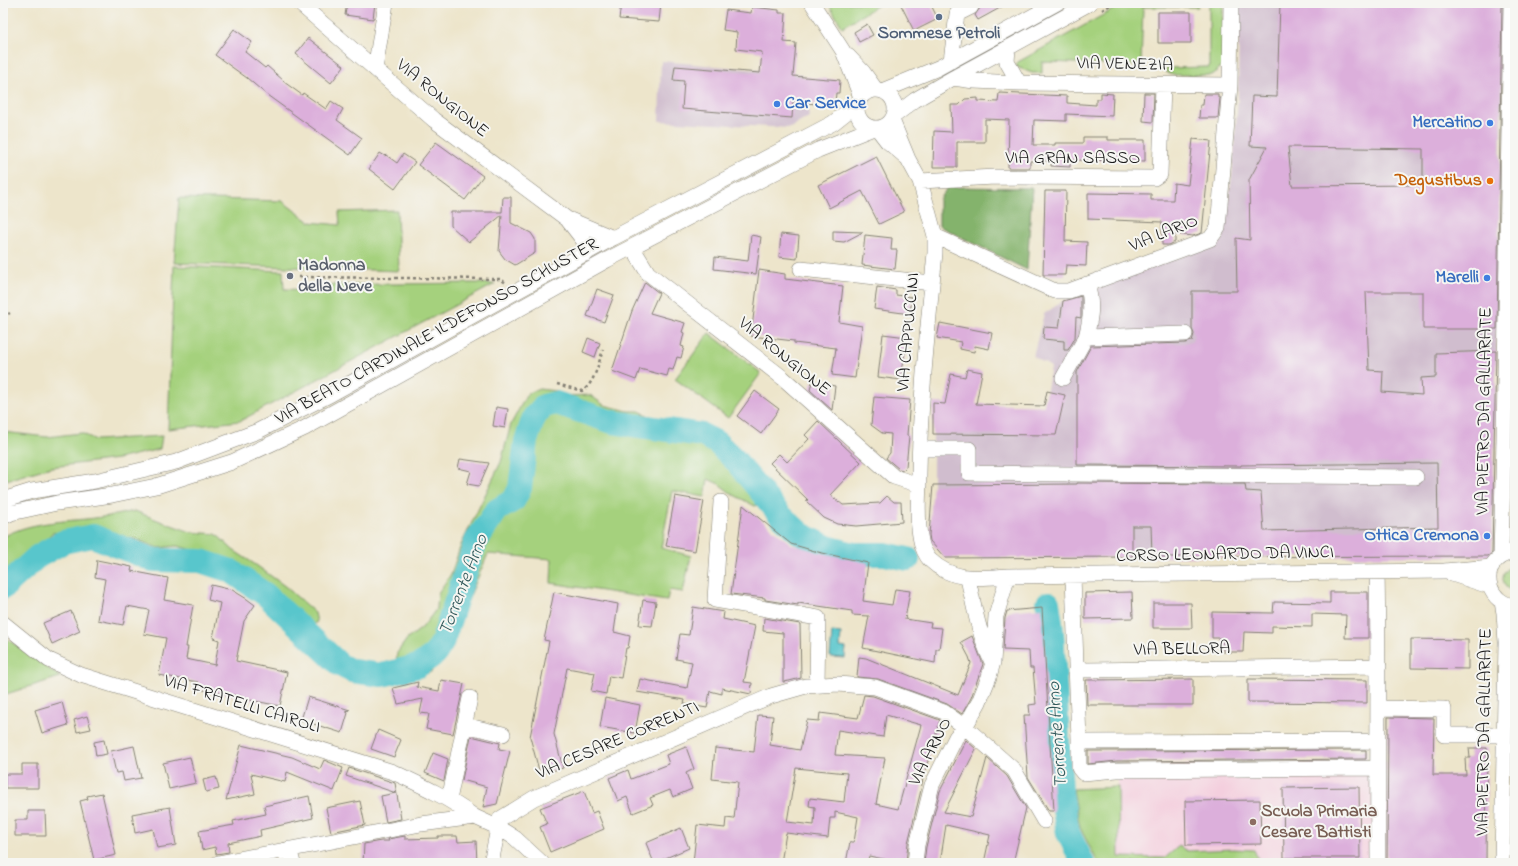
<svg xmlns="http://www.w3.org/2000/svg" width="1518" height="866" viewBox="0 0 1518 866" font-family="'Indie Flower',sans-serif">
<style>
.built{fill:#f4cfde}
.industrial{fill:#d0bdce}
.green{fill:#a5d17d;stroke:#60764c}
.forest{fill:#84b36c;stroke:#506844}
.water{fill:#58c6cc;stroke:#3a7174}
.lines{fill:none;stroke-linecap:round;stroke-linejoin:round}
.river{stroke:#58c6cc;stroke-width:24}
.building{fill:#dcafdb;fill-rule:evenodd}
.minor-casing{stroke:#848074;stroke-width:16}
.path{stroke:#848074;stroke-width:2.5;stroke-dasharray:3 3;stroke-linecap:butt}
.minor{stroke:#fff;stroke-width:15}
.service-dot{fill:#5c6f8a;stroke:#f6f6f2;stroke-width:1.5}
.shop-dot{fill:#3f7fe0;stroke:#f6f6f2;stroke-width:1.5}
.food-dot{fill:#e8710a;stroke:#f6f6f2;stroke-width:1.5}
.worship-dot{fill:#6b7280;stroke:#f6f6f2;stroke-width:1.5}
.education-dot{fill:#8d6e63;stroke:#f6f6f2;stroke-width:1.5}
.labels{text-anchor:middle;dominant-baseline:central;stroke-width:4;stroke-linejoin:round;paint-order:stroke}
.service-label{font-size:18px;font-weight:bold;fill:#4e5e75;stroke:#f6f6f2}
.street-label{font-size:18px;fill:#1c1c1c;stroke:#f6f6f2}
.shop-label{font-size:18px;font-weight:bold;fill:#366cbe;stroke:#f6f6f2;text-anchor:end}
.food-label{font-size:18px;font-weight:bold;fill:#c56008;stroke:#f6f6f2;text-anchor:end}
.worship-label{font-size:18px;font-weight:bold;fill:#5b616d;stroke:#f6f6f2;text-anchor:start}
.education-label{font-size:18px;font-weight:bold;fill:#785e54;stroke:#f6f6f2;text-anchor:start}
.water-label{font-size:19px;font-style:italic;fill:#31585a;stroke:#f6f6f2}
</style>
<rect width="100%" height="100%" fill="#f6f6f2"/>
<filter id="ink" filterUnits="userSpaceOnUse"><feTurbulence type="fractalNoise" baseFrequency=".025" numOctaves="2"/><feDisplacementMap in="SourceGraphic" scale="8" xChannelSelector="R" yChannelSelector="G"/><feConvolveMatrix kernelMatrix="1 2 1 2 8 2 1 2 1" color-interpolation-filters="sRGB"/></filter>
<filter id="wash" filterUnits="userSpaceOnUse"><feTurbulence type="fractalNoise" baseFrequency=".012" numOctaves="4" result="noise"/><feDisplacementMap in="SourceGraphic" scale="16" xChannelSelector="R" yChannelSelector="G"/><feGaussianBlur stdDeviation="0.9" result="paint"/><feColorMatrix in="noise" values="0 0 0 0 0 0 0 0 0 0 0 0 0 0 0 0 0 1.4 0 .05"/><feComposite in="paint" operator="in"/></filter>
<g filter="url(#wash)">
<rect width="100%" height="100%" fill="#ede5cb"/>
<path class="built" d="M1387,762l-1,101h-126v-2l-141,-4 -2,-92z"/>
<path class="industrial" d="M1239,3h265l-12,553 -547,2 -16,-19 4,-54v-82l111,3 7,-39 -18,-11 11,-42 19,-13 159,-60 10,-65 6,-77z
M661,61l142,13 6,43 -19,11 -131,-7z"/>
<path class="green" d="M828,3h54l-40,24z
M1125,3h73v4h-55l-2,58 -99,-3v11h-10l-15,-6 -1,-4z
M1209,3h14v60l-5,7 -7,5h-39l-6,-3v-4l43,-1z
M179,198l103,3 28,21 30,3 -1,-13 58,-2 2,61 -225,-8z
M174,266l109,5 1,18 32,1 1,-5 159,-2 19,1 -255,137 -72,8z
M709,333l52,40 -33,45 -53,-39z
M539,389l17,2 9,5 25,-1 14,10 24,6h11l19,9 58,11 8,8 27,32 17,11 9,15 -22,9 -23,-12 -13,-10 -11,-5 -3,18 -33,-6 -11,57 30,8 -8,36 -14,-2 -2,11 -116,-18 1,-24 -64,-5 -38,88 -19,30 -23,7 -12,-16 1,-10 10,-14 15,-11 15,-20 1,-15 13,-19 10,-29 40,-83 10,-38 16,-30z
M3,432l44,5 34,-4 15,7 66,-4 -2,13 -42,10 -67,8 -48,14z
M135,511l25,10 31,11 25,2 17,16 23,15 30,22 29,26 2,9 -7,4 -13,-9 -17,-22 -16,-9 -21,-15 -26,-15 -40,-10 -19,2 -25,-10 -13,1 -16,-6 -16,-3 -36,3 -11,13 -28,21 -8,9 -2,1v-40c29,-17 67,-15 99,-20 11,-1 22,-4 33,-6z
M1515,566v25c-16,-1 -16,-23 0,-25z
M3,636l57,41 -57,18z
M1118,787l1,70 46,1 14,-12 8,5 47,-2 20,1 6,13h-162l-18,-35 -7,-39z"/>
<path class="forest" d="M948,187l84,1 -5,82 -88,-44v-27z"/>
<path class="water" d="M832,632l9,1 -1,14 6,1 -1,10 -15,-1z"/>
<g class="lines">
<path class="river" d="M3,588l34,-31 26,-15 30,-6 60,24 48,1 30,10 35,24 74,70 12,6 30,4 36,-9 17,-12 7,-11 34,-102 21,-31 17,-10 6,-12 6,-47 8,-24 10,-11 12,-3 56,19 90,13 14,7 18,17 46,56 21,19 26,13 27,7h31l23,5
M1048,603l4,27 9,162 7,41 15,30"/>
</g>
<g id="blocks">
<path class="building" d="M347,3h28l-2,16 -28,-4z
M621,3h40l-2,19 -40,-3z
M900,3h30l8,16 -24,12z
M979,3h30l-31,17 -3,-5 5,-7z
M1280,3h222l-5,326h-74v-37h-57l3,78 14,1 -1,21 40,3 -1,-17 15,-1v-24l60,-2 -4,202 -4,3 -336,1 -1,-31h-19v31l-187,1 -15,-17 -1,-6 4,-50 144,-1v-1l168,1 1,7 15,1 3,39 174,-4 -1,-64 -196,2v1l-164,-1v-93l14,-26 94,-3 7,-2 2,-7 -2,-5v-38h45l-1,-53 14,2 -1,-60 18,-33 -17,-1 2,-50 25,1zM1288,147l135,2v36l-131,1z
M752,7l27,3v3h7l-2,29 12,1 -3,33 47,4 -1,13h-3l-1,10 -5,3 -37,-5 -1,17 -110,-9 2,-28 -11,-1 2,-14 85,7 2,-21 -26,-3 1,-17 -14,-2 3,-20 25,3z
M1158,12h33v31h-33z
M867,24l6,11 -14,7 -5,-10z
M234,29l18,13 -7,10 20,16 2,-2 17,15v1l18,13 1,-2 23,16 5,-8 12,8 -6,11 25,18 -12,17 -83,-60 -20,-17 -32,-23z
M308,38l36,28 -13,17 -35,-29z
M999,93l68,3v7l29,2v-6h5v-6l12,1 -1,22 -46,-2v7l-32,-1 -1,25h22v-2h28v-6h25v3h37v21l-75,-1v7l-19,-1v-5h-21v7h-22l1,-48 -24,-1v23h-28v25h-24l1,-36 18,1 -1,-27h8l6,-6 13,-1v3l20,1z
M1144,93h10l-1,29 -10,-1z
M1204,94h14v4h2l-2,20h-19l1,-13h3z
M1193,139l18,2 -9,92 -9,3 -18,-2v8l-6,3h-7v-23l-74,-3v-26l63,1v6h22l1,-17 14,2z
M436,142l47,34 -18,24 -47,-35z
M380,153l5,3 1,-1 11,8 6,-9 12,8 -20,27 -26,-20z
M876,156l28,56 -25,12 -17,-33 -33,17 -11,-23z
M1045,191h21l-1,50 22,1 -1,24 -20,-1 -1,10h-22z
M503,197h8v26l20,10 4,6v14l-20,12 -10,-6 -6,-8 3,-36 -33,27 -18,-16v-14h51z
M833,231l30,1 -19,10 -11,-1z
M781,234l18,2 -2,23 -18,-2z
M751,235l10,2 -5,37 -42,-5 1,-12 33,4z
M865,235l27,3 -1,12h6l-2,19 -33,-4z
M759,270l26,4v5l58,7 -4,36 23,4 -7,52 -23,-3 4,-27 -42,-5v-2l-43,-5z
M645,282l14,11 -9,20 35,10 -3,9 2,1 -3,13 3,1 -3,11 -4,-1 -4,13 -4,-1 -2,7 -27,-7 -4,11 -24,-9 20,-60z
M877,287l19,3v5l16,2 -2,17 -36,-5z
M597,289l17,6 -10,27 -17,-6z
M1081,296v22l-5,-1 -1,21 -7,12h-4v-9l-21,-2 1,-12 15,1 4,-27z
M940,323l52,10 -3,16 -14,-3 -1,6 -14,-3 1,-7 -24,-4z
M883,334l24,3 -6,43 -23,-3z
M588,338l12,5 -5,14 -12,-5z
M967,369l15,3 -6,32 68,2 3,-15 18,4 -9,40 -123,-1v-31l12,1 6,-30 14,3z
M812,382l23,4 -3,24 -22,-20z
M755,391l24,18 -18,25 -24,-18z
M874,397l36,3 -3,35 2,1 -3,31 -3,3 -4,-1 -13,-11 4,-5 1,-19 -9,-1 -11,-8z
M496,407l12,2 -3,19 -12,-2z
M818,421l43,41 -31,33 13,10 37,-2 7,-7 7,6h7l1,20 -46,4 -19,-2 -13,-6 -18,-17 2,-1 -38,-37 9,-9 8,8 22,-23 -4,-4z
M460,459l29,4 -10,23 -12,-2 4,-13 -13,-3z
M675,496l29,5 -9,50 -29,-5z
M743,505l48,39 27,8 50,11 -5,38 29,4 3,-16 15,2 -5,28 26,4 -1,4 12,1 -3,21h-3l-1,14 -72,-15 6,-32 -17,-1v-4l-54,-8v2l-33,-5v-2l-34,-4z
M97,560l35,7 -1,4 37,7 -4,22 29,5 -7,42h2l-2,12 29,6 4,-25 -6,-2 7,-35 -12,-3 3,-15 17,4 1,-1 18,11 8,6 -11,16 -8,40 51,11 -7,34 -35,-7v-2l-48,-8 1,-7 -39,-7 7,-37 -22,-4 5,-24 -22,-4 -4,19 -25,-5 7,-41 -10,-2z
M554,592l64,12 -4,28 16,4 -2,12h-2l-5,30 -12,-2 -3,18 -15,-3 4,-18 -28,-5 -13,66 9,34 -23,6 -10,-37 19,-96 -5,-1z
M1132,592l1,26 -48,1v-26z
M1330,592h38v46h-23l1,-23 -34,-1v13l-40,-1v7l-28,-1 -1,20h-20v-14h-11v-26l61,1 1,-11 56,1z
M643,600l13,2 -4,24 -13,-1z
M1153,603h38l1,25h-39z
M693,607l31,5 -1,7 32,7 -11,56 8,1 -1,11 -29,-6v6l-12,-3 -3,17 -23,-4 1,-4 -48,-8 3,-13 47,9 5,-26 -16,-3 4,-25 9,1z
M1042,608l12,203h-5l-21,-34 -4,-62h6l-1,-10 7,-1 -3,-36h-3l-1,-17 -26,-1 2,-32 2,-7z
M71,611l9,20 -28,13 -9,-21z
M764,618l36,6 1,54 -12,3 -6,1v-49l-20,-2z
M972,636l11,28 -12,34 -9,16 -15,-10 -69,-25 -21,-2 2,-20 7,1 92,37 13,-32 -2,-6 -8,-15z
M1411,639l57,1v29l-57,-1z
M1193,679v26h-106l-1,-25z
M1248,679l119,1v23l-119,-1z
M441,680l23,4 -11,50 -27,-5 3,-15 -9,-1 3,-14 -25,5 -5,-16 25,-6 -1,5 22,4z
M864,695l9,1 67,24 -17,58 -2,12 -13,53 -2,20h-14l1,-2 -24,-5 -2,7h-21l4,-21h4l4,-25 -23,-5v6h-5l-2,20 -42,-5 -5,30h-38l-24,-3v3h-26l4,-38 28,3 1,-10 8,1 4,-37 -26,-3 3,-31 39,4 4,-37 15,1 -3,29 30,5 7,-30 12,1 1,-8 38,5zM886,715l35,10 -23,84 -22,-5 9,-46 -50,-3 3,-25 45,7zM796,768l51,5 -3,29 -34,-4 -1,8 6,1 -1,18 -27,-3z
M308,697l42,13 -5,1 3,2 -6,20 -41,-13z
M605,698l35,7 -5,28 -35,-6z
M62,702l6,23 -26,8 -7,-23z
M87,716l4,13 -14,3 -3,-12z
M1388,717l46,1 -1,57h33l-1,-17h5l-1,-10h18l-1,115h-99z
M378,730l23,10 -7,17 -23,-8z
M471,736l29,7 -1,6 11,2 -13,53 -14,3 4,-20 -25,-7z
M104,740l3,14 -11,2 -2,-14z
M966,740l10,9 -32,63 27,5 16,-59 20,18 19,32 -13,55h-29l6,-28 -44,-10 -6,38h-16l2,-16 14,-56z
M241,745l51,12 28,12 4,-9 19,8 -9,23 -47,-19 -2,10 -34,-8 4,20 -29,6z
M134,746l7,32 -17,3 -2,-9 -6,1 -5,-22z
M686,747l8,22 -8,4 6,16 -19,8 -3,-7 -20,8 3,7 -20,8 -6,-16 -9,4 -9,-23 19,-8 3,9 38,-15 -3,-9z
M1366,750v9l-249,2 -29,3v-13z
M433,753l15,6 -4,22 -19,-8z
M190,757l6,26 -27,6 -6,-26z
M22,764h16v24h-33v-14h17z
M349,768l46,15 6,36 -15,3 -5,-26 15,-3 -50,-17z
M216,777l3,12 -13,3 -3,-12z
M1359,787l1,71h-76l-1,-70z
M584,791l8,22 5,-2 7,18 -54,23 -10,-25 7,-3 -7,-16z
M102,793l14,62 -22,5 -14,-59 8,-2 -1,-3z
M309,796l4,22 -53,12 1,6 -33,7 1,9 -13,2 -1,-7 -13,3 -3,-19 35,-6 -1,-4 33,-7 -2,-8z
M1260,800l1,44 -75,1 -1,-44z
M360,801l5,24 -34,7 -5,-24z
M170,807l6,38 -19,3 -4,-19 -18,4 -3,-19z
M28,811h17l1,25h-31v-16h13z
M681,828l8,20 -35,15 -8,-20z
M405,836v3l33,-1v-2h19l1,6 18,-1 1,22h-20v-2l-30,2h-64l1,-19 17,-3h8l-1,-2z"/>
</g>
</g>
<g filter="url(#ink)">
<use href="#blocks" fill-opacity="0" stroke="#848074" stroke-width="1"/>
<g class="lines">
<defs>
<path id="minor" d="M299,3l135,117 133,99 17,22 2,13
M812,3l31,48 18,46
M1008,48l-1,14 12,21
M848,56l15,16 13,18
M951,61l6,-47 14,-7
M375,69l11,-66
M953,78l21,3 45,2 211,2
M857 109a19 19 0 1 1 38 0a19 19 0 1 1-38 0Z
M882,91l56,-23 119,-65
M894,116l21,-16 38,-22 137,-75
M892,120l16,39 12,22 15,55v17c-7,73 -15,147 -16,221 0,22 -3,45 2,67 1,6 5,15 9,19 23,22 49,18 78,16l436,-5 48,-4
M877,128l10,13 19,16
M920,181l75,-4 159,1 6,-4 3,-89
M570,220l43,18
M935,236l120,55h14l141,-52 8,-11 12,-143 1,-82
M632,247l16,26 135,105 111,99 25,8
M801,269l131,14
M1087,284c6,20 4,33 -1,53l99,-3
M1063,378l23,-41
M920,449h49v24l447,4
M3,500l29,-9 63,-10 81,-19 82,-31 73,-37 282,-156 220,-115 24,-19
M721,502l-6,98 103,18 -1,67
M3,517l8,-4 46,-10 55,-8 44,-9 76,-24 73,-34 302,-168 211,-110 53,-21
M1515,551c-5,2 -11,3 -15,6 -21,15 -10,47 15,49
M1501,556l3,-117 7,-436
M1377,572c2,97 0,194 1,291
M1452,574l37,12
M1073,575l3,90 9,5 294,-4
M968,578c6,29 11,57 24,84
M3,623l46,37 32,15 312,97c28,13 56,26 82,45
M1076,665l3,74 7,3 291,-1
M1378,708l66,1v26h60
M464,725l39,9
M1079,739v29l4,5 34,-3 260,-2
M449,800l21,-102
M289,849l4,14
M218,863l203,-39 54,-7 24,11 16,10 27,25
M491,863l9,-44 34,-21 237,-102 35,-10 32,-2 37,3 69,25 21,15 49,43 30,51
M915,863l2,-18 15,-60 24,-48 9,-10 14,-25 10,-25 4,-15 3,-46 12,-40
M1502,863l4,-221 -2,-29 -2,-11"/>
</defs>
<use href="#minor" class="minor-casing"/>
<path class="path" d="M1102,10l12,-7
M299,277l201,2 6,4
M3,317l7,-4
M557,384l25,7c13,-8 16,-27 21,-41"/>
<use href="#minor" class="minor"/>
</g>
</g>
<circle class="service-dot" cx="939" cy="17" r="4"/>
<g class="shop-dot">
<circle cx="777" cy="104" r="4"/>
<circle cx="1490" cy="123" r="4"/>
<circle cx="1487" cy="278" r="4"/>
<circle cx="1487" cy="536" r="4"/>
</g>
<circle class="food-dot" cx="1490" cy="181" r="4"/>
<circle class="worship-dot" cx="290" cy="276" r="4"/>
<circle class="education-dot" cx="1253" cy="822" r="4"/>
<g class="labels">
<g class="service-label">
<text x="939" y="34">Sommese Petroli</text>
</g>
<g class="street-label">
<text transform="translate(1125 65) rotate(1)">VIA VENEZIA</text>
<text transform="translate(442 99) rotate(39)">VIA RONGIONE</text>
<text x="1073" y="159">VIA GRAN SASSO</text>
<text transform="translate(1164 234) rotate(-22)">VIA LARIO</text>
<text transform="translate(437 332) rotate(-29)">VIA BEATO CARDINALE ILDEFONSO SCHUSTER</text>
<text transform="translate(909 332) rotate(-85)">VIA CAPPUCCINI</text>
<text transform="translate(784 357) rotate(39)">VIA RONGIONE</text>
<text transform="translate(1485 411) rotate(-89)">VIA PIETRO DA GALLARATE</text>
<text transform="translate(1225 555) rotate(-1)">CORSO LEONARDO DA VINCI</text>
<text transform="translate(1182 650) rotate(-1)">VIA BELLORA</text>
<text transform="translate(242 705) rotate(17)">VIA FRATELLI CAIROLI</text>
<text transform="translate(1485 732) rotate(-89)">VIA PIETRO DA GALLARATE</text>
<text transform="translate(618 741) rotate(-23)">VIA CESARE CORRENTI</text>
<text transform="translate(931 752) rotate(-63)">VIA ARNO</text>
</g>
<g class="shop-label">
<text x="785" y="104" text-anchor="start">Car Service</text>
<text x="1482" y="123">Mercatino</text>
<text x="1479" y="278">Marelli</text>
<text x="1479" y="536">Ottica Cremona</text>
</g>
<g class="food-label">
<text x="1482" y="181">Degustibus</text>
</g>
<g class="worship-label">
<text x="298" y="266">Madonna<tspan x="298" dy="21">della Neve</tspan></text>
</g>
<g class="education-label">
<text x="1261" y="812">Scuola Primaria<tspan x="1261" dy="21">Cesare Battisti</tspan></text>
</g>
<g class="water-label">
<text transform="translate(464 585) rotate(-69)">Torrente Arno</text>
<text transform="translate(1058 735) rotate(-94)">Torrente Arno</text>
</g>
</g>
<rect width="1518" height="866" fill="none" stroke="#f6f6f2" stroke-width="16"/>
</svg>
